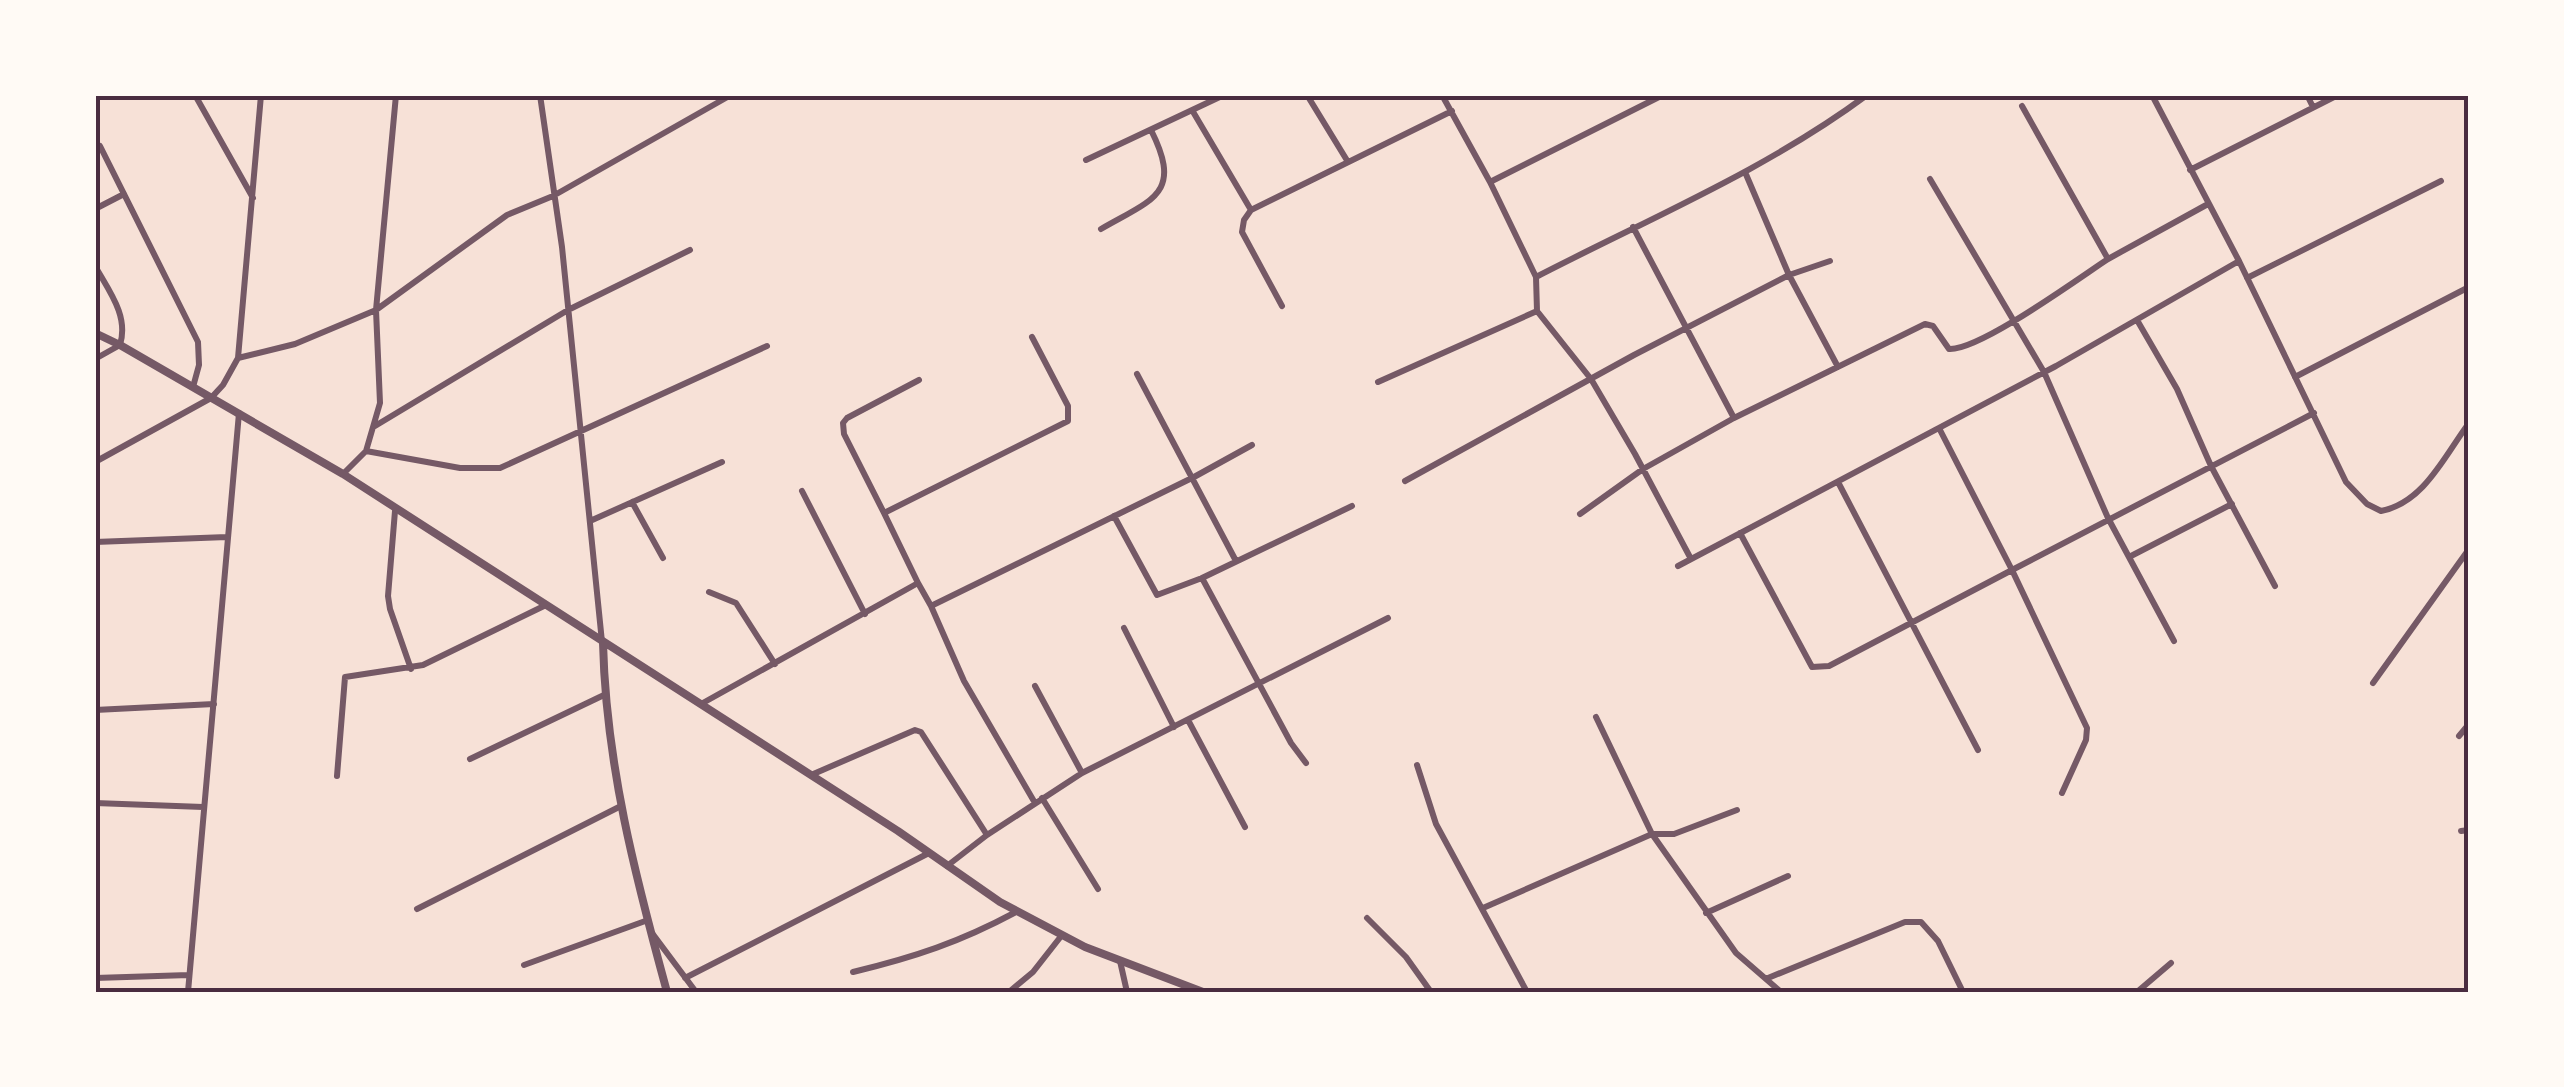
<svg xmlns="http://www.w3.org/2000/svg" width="2564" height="1087" viewBox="0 0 2564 1087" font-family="Commissioner,sans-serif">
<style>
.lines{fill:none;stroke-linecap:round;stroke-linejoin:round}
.minor{stroke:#755966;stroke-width:6}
.tertiary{stroke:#755966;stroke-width:8}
.neatline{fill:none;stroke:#4a2c40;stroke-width:4}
</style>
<rect width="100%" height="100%" fill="#f7e1d7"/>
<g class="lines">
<path class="minor" d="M195,95l58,103
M540,95l22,152 40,395
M1307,95l41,67
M1442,95l48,87 46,95 1,34 54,68 44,75 56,105
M2152,95l87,166 107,221 21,22 14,7c43,-8 64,-56 88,-88
M2307,95l6,12
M2022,106l86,153 100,-55
M1192,110l59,100
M100,146l98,196 1,23 -6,22
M1086,160l138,-65
M2190,170l148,-75
M1745,172l44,103 49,92
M1930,179l114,193 64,146 66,123
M1490,182l173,-87
M95,209l29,-15
M1633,227l101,191
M1101,229c52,-30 82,-35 50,-99
M95,266c14,25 34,50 25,79l-25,14
M1536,277c112,-58 230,-107 331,-182
M2247,278l194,-97
M1282,306l-40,-74 2,-12 7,-10 201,-99
M2137,320l40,69 34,77 64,120
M238,358l23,-263
M1137,374l99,187
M2295,377l174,-90
M1378,382l159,-71
M375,426l193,-116 122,-60
M366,451l94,17h40l267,-122
M95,462l116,-64 12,-13 15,-27 57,-14 81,-34 131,-95 46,-19 178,-101
M343,474l23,-23 14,-48 -4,-93 20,-215
M1405,481l229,-126 155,-80 41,-14
M1838,482l140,268
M802,491l63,123
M632,502l31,56
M395,511l-7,85 2,13 21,60
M884,513l-40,-79 -1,-11 4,-5 72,-38
M1580,514l63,-45 91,-51 191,-94 8,2 16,23c30,2 130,-71 159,-90
M1114,516l43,79 45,-17 150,-72
M590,521l132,-59
M1740,533l72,134 17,-1 183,-96 -73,-142
M95,542l132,-5
M2131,556l101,-52
M1678,566l378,-200 183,-105
M1202,578l89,165 15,20
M918,583l13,23 263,-129 58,-32
M709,592l27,11 39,61
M931,606l33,75 71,122
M1124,628l50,99
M2373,683l96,-134
M1035,686l47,87
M701,704l217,-121 -34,-70 184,-92v-15l-36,-69
M95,710l119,-6
M1596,717l56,117 84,119 45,39
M1188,720l57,107
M2459,736l10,-12
M470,759l134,-64
M1417,765l19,59 91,168
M811,775l104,-45 6,2 66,103
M337,776l8,-99 78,-12 123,-60
M2062,793l24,-53 1,-12 -75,-158 302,-157
M1042,798l56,91
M95,803l108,4
M2461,831l8,-1
M947,866l40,-31 95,-62 306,-155
M1483,908l169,-74h22l63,-24
M417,909l202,-102
M1706,913l82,-37
M1367,918l39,39 25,35
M652,933l44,59
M1120,961l7,31
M524,965l124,-45
M853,972c62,-15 107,-30 163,-60
M95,978l94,-3
M685,978l242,-124
M1768,978l137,-56h16l17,19 25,51
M188,992l51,-579
M1009,992l24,-20 29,-37
M2137,992l34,-29"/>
<path class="tertiary" d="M95,333l25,12 223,129 555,357 102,71 85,45 118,45
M603,643c3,121 32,232 64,349"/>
</g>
<rect width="2564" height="1087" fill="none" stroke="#fffaf5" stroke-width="195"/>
<rect x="98" y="98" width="2368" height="892" class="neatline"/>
</svg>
